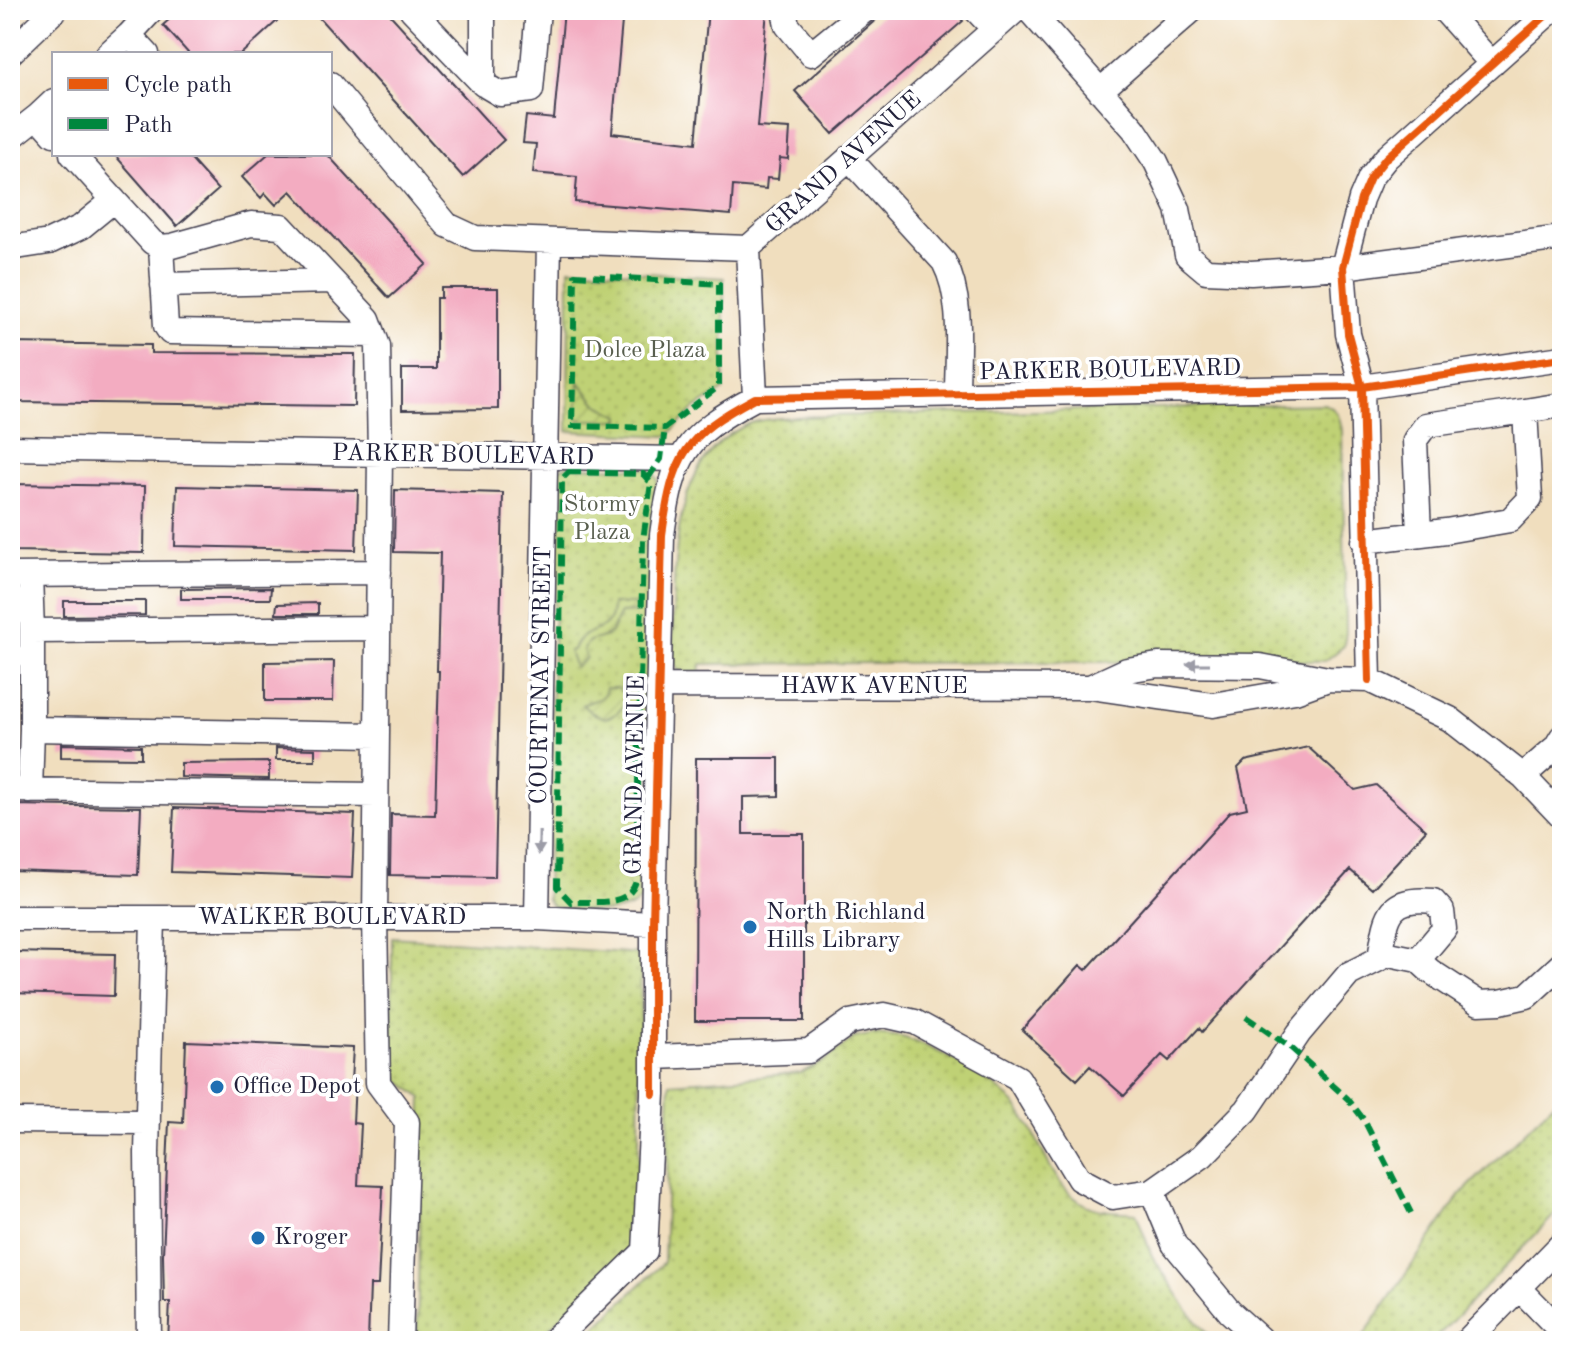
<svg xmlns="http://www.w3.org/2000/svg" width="1572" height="1351" viewBox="0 0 1572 1351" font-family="'Old Standard TT',serif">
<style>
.grass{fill:url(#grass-dots);stroke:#707a58;stroke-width:2}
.garden{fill:url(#garden-furrows);stroke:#707a58;stroke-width:2}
.building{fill:#f3acc1}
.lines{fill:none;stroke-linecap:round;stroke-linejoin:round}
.minor-casing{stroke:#413e4f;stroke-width:27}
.minor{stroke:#fff;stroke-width:24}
.quiet{stroke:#00873e;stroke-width:6;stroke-dasharray:12 6;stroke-linecap:butt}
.cycleway-casing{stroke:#fff;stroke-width:13}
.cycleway{stroke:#e8590c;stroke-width:8}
.oneway{fill:#9c9ca7}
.poi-dot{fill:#1f6fb2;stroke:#fff;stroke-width:3}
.labels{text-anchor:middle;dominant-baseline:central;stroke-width:7;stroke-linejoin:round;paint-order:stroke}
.street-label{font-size:24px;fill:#22223b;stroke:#fff}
.park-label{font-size:24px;fill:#595f4f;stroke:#fff}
.poi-label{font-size:24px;fill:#22223b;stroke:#fff;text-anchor:start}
</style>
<defs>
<pattern id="grass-dots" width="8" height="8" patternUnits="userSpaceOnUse" patternTransform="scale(2)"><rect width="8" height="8" fill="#bfd174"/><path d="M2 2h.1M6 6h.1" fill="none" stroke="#a4b365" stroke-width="1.8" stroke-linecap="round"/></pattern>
<pattern id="garden-furrows" width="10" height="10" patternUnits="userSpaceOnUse" patternTransform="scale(2)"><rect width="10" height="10" fill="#bfd174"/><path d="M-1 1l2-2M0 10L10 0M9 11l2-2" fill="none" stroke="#a4b365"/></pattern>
</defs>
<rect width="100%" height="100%" fill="#fff"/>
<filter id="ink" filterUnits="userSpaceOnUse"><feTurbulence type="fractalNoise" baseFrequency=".0125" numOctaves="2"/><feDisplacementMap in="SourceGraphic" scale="16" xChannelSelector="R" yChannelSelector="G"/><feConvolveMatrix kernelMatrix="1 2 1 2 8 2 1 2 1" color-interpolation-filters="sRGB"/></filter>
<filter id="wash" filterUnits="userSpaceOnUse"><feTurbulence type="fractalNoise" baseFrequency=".006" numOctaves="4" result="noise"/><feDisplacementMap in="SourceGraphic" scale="32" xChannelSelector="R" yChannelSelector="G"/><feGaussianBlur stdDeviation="1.8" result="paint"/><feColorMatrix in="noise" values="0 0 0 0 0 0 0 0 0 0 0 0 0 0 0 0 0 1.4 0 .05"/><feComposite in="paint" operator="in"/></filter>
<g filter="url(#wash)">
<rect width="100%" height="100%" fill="#f0debe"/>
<path class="grass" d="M569,268l155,10v112l-29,18 -28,28 -99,-5z
M1324,404c14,5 16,13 18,27l4,200 -2,15 -19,15 -624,3 -1,12c-17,0 -24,-3 -28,-20 4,-74 -8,-190 69,-228 5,-3 11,-6 17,-7 23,-5 49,-4 73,-5z
M565,466l84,3 9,10 -14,418c-22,24 -62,12 -91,10l-6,-7 10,-430z
M392,937l249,17 -3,281 -10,20 -93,86h-118l5,-243 -30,-23z
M875,1034c9,1 21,1 30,4 31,10 94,44 113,70 23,29 30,74 64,95 14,9 37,8 54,10l16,43 37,56 25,29h-633l83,-79 6,-179 131,-10 25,-13 28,-22z
M1562,1095v112l-129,134h-73l100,-146z"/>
<path class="garden" d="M579,382l18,22 23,12v4h-40l-3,-2z
M612,604h25v8l-17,1 -9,20 -4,3 -18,5 -6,9 3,8 -11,10 -6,-17 4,-1c9,-29 40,-9 39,-46z
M606,688h13l1,3 7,1c-1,15 -8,23 -22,26l-13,-5 -10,-8c10,-5 22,-4 24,-17z"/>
<g id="blocks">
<path class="building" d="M180,10h109l-48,44h-52l-26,-29z
M312,10h74l118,130 -41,37z
M564,10h59l-11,123 84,10 12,-133h59l-10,117 33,2 -2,30 -8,-1 -2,21 -11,-1 -1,11 -33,-3 -2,29 -156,-13 2,-25 -44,-4 3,-29 -13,-1 3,-27 28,3z
M887,10h66l10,11 -130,113 -38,-43z
M114,154h72l32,36 -41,36z
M268,154h59l100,110 -38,34 -98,-107 -15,14 -11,-12 -4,5 -19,-21z
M441,288h57v121l-96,1v-41h34v-71h5z
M10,343l141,2v8l204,1 -1,52 -344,-4z
M10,484l135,2 -1,67 -134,-2z
M177,486l181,4 -2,60 -181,-4z
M395,490l108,3 -8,384 -105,-2 1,-61 44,1 4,-144h-2l3,-118 -46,-1z
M271,588l-1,11h-89v-10z
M64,601h81v14l-81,1z
M318,603v11h-42l1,-10z
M334,661l-1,40h-68v-39z
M61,744l80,2v12l-80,-1z
M1308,747l47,43 21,-5 50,45 -54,59 -22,-19 -148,162 -3,-4 -30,33 -7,-6 -38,41 -34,-30 -13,14 -55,-50 58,-65 6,5 144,-158 17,-4 -9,-40 7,-7z
M276,748l39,1v11h-39z
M696,758h83v38l-36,1v37h61v187h-109z
M269,762v17l-88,-2v-14z
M10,805l131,2 -3,68 -128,-4z
M174,808l181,6 -3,64 -181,-6z
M10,952l105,2 -1,42 -104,-3z
M186,1041l167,7 -2,33h4l-2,42 8,1 -3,61 25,1 -5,99h-8l-2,56h-200l2,-39h-6l-1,-47 6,-133 14,1z"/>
</g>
</g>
<g filter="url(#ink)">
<use href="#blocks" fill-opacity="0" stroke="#413e4f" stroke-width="2"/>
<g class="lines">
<defs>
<path id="minor" d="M412,10l71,74 17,10 31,-4 7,-80
M483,10v74
M784,10l3,15 24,29 54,-44
M976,10l18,19
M1029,10l105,119 22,33 22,47 9,46 19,16 45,2 92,-6 219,-29
M1444,10l48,54
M10,53l45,-43
M108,54l21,-19
M147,54l-18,-19 23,-25
M330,84l117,141 28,13 273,10
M1100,91l92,-81
M54,101l-16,15 16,18
M10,138l28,-22
M72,154l80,88 9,5 11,-1 79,-22 30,2 87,93 10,27 2,108 -5,464 3,165 29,39 -7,219
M849,158l95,104c20,38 13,90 13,132
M161,247l5,79 4,6 204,3
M10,248l39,-6 32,-15 33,-27
M163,285l169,-4
M755,398l-7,-150 268,-238
M1525,411l37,-6
M10,448l669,11
M1364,541l82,-10 64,-11 20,-21 -5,-88 -99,14 -11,15 4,94
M10,575l369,-3
M30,575l2,56
M1369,680l-7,-293 -14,-53 -5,-67 18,-68 9,-21 16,-20 166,-148
M658,686l432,1 123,18 82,-14 33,-12
M1090,687l37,-17 31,-5 102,1 68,13 41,1 81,39 73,57 39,41
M377,735l-345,-6v-98l346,-3
M1523,776l33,-29 6,-10
M10,790l366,5
M30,791l2,-62
M10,918h527l116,6
M537,918l12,-677
M1380,958c7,-39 5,-62 53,-57l9,10 2,18 -26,31
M654,1057l155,-6 41,-29 34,-7 31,7 103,56 61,101 34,18 39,-6 22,53 56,68 32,29
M10,1121l138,1
M1152,1191l50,-35 45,-46 52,-77 50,-59 40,-20 29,6 12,11 49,32 21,-1 27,-6 35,-32
M1519,1288l43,44
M149,1341l-2,-188 6,-235
M553,1341l92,-90 8,-157v-170l9,-389c11,-80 22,-99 93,-137l607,-11 200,-29
M1467,1341l95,-97"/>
</defs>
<use href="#minor" class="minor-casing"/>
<use href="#minor" class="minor"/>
<path class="quiet" d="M575,275l144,9v102l-54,42 -93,-2z
M569,472l74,2 8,9 -8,57 -7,341c-7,27 -42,20 -65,21l-14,-15 5,-408z
M648,478l13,-19 4,-31
M1246,1017l44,30 58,52 16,21 47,93"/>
<defs>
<path id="cycleway" d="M1369,680l-7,-293 -14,-53 -5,-67 18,-68 9,-21 16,-20 166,-148
M653,1094v-170l9,-389c11,-80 22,-99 93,-137l607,-11 200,-29"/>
</defs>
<use href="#cycleway" class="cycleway-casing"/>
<use href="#cycleway" class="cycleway"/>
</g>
<defs><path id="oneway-solid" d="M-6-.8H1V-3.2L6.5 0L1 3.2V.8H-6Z" transform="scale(2)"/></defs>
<g class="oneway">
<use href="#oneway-solid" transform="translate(1198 664) rotate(-180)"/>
<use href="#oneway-solid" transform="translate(539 843) rotate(91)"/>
</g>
</g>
<g class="poi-dot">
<circle cx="750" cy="927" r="8"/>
<circle cx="217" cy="1087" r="8"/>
<circle cx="258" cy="1238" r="8"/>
</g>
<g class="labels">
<g class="street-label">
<text transform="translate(844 163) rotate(-42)">GRAND AVENUE</text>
<text transform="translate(1110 371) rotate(-1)">PARKER BOULEVARD</text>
<text transform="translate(463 456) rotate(1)">PARKER BOULEVARD</text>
<text transform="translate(542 675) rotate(-89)">COURTENAY STREET</text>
<text x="874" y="687">HAWK AVENUE</text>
<text transform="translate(636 775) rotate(-89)">GRAND AVENUE</text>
<text x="332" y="918">WALKER BOULEVARD</text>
</g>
<g class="park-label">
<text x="645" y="351">Dolce Plaza</text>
<text x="602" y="505">Stormy<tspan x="602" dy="28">Plaza</tspan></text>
</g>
<g class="poi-label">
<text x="766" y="913">North Richland<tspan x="766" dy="28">Hills Library</tspan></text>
<text x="233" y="1087">Office Depot</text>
<text x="274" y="1238">Kroger</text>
</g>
</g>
<rect width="1572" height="1351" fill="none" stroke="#fff" stroke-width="40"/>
<rect x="52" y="52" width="280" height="104" fill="#ffffff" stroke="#a7a7b1" stroke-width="2"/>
<rect x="68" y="78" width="40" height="12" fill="#e8590c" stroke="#a7a7b1" stroke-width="2"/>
<text x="124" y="92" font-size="24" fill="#22223b">Cycle path</text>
<rect x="68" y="118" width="40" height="12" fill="#00873e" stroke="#a7a7b1" stroke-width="2"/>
<text x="124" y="132" font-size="24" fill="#22223b">Path</text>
</svg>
